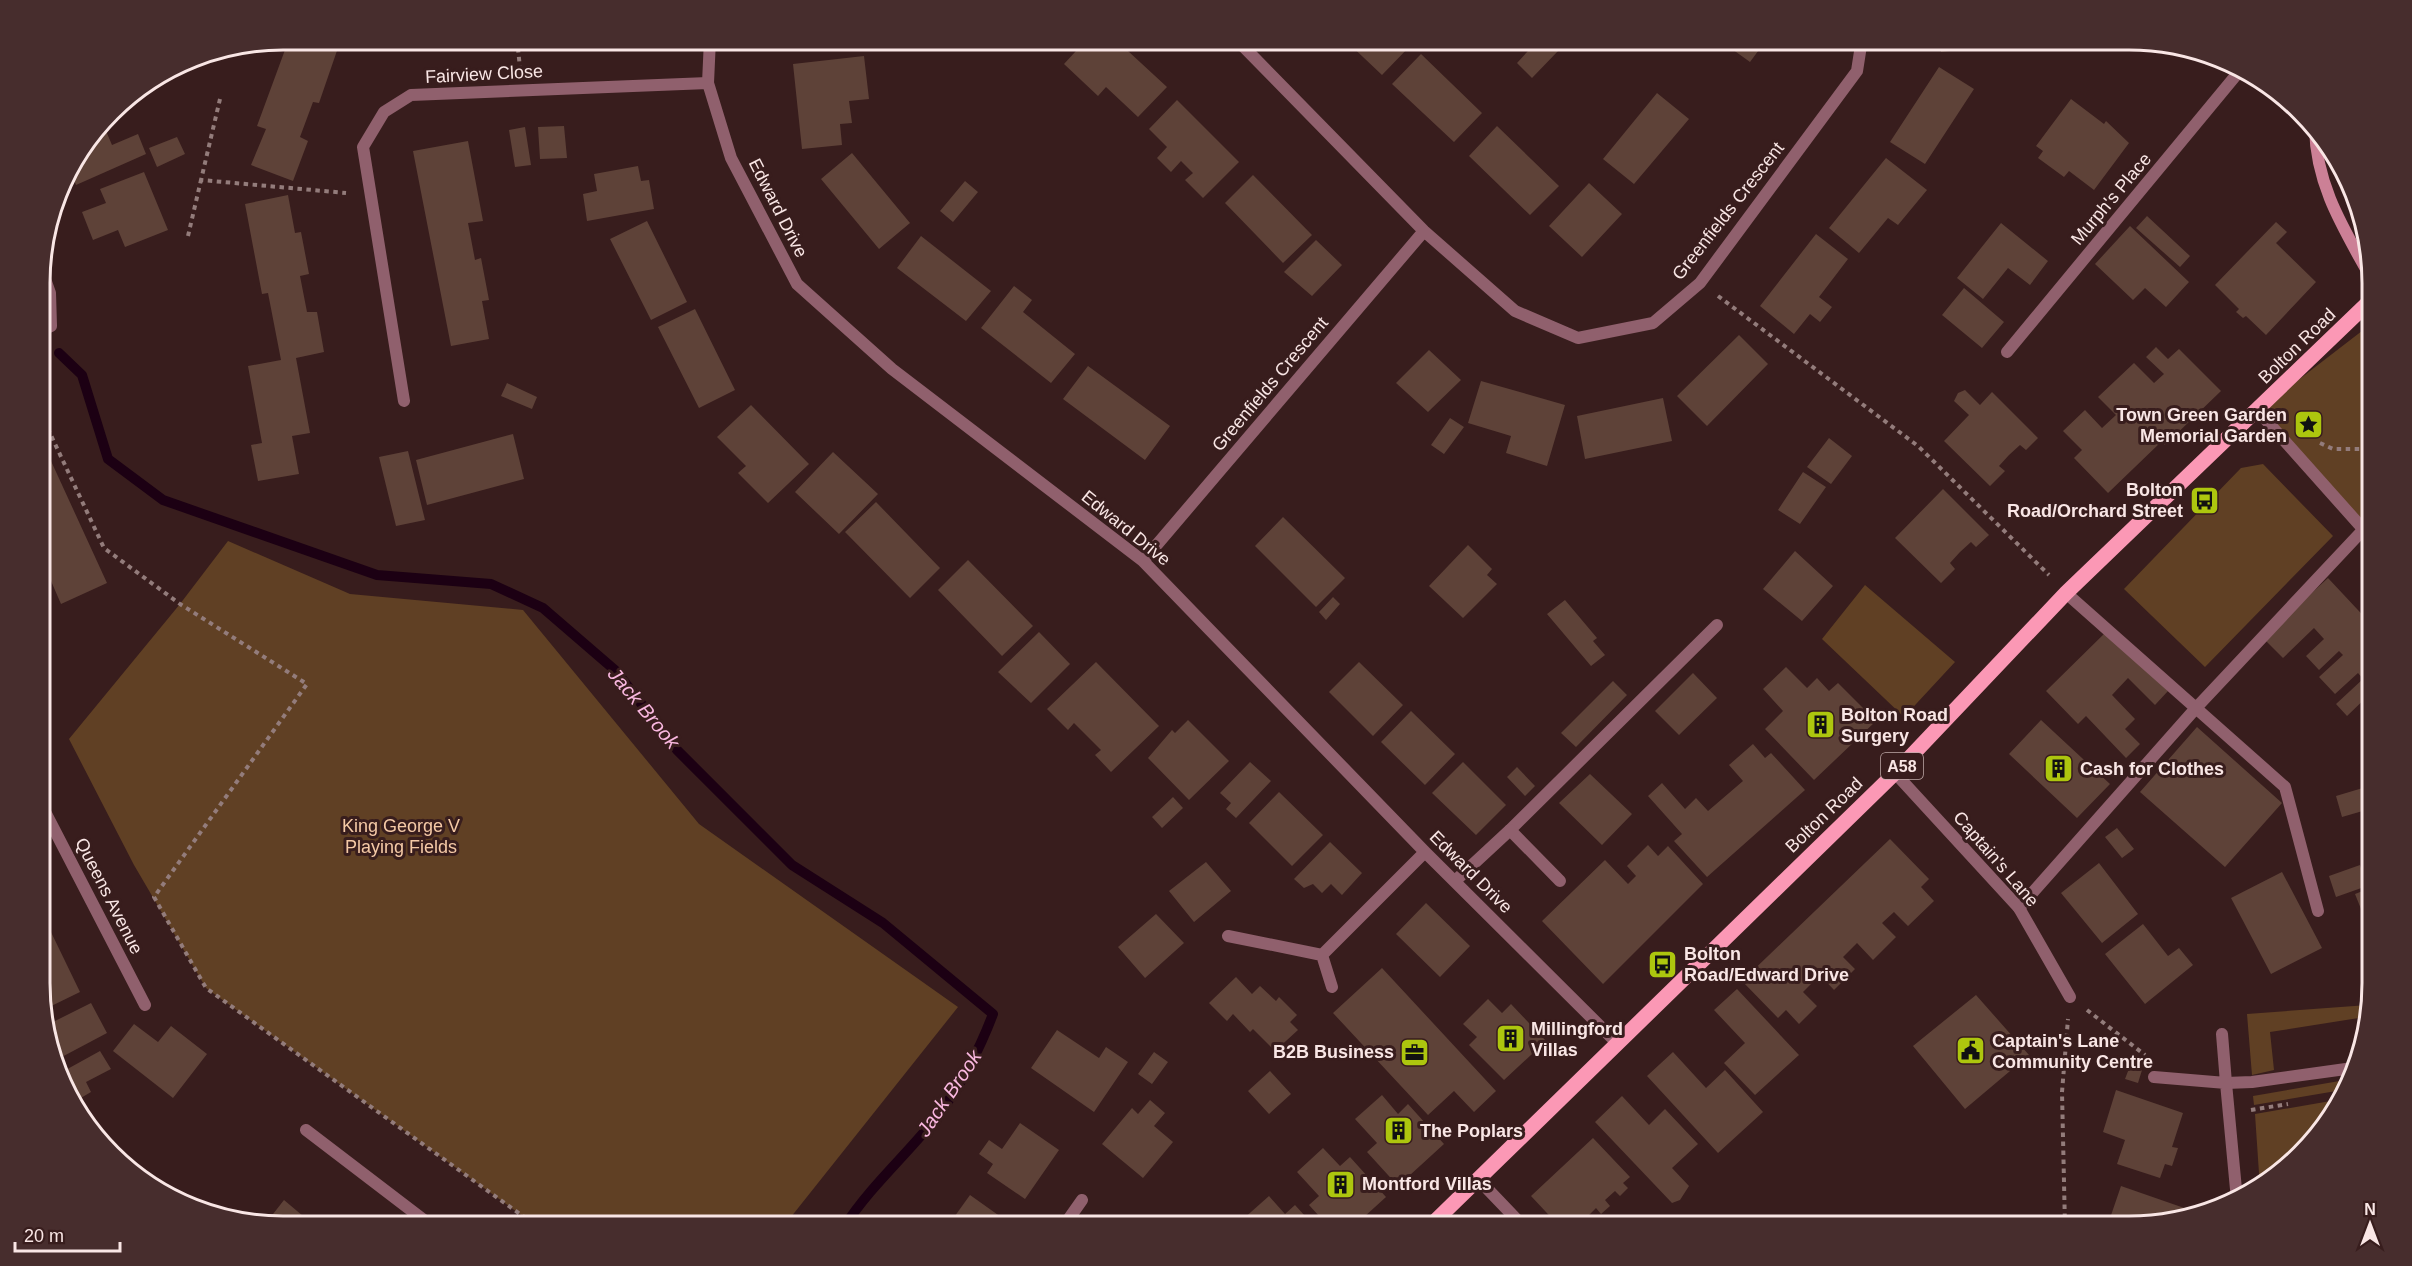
<svg xmlns="http://www.w3.org/2000/svg" width="2412" height="1266" viewBox="0 0 2412 1266" font-family="Helvetica,sans-serif">
<style>
.green{fill:#604024}
.lines{fill:none;stroke-linecap:round;stroke-linejoin:round}
.stream{stroke:#1c0013;stroke-width:10}
.building{fill:#5e4238}
.path{stroke:#937c7b;stroke-width:4;stroke-dasharray:4.5 4.5;stroke-linecap:butt}
.service{stroke:#90606d;stroke-width:12}
.minor{stroke:#90606d;stroke-width:12}
.secondary{stroke:#cc8096;stroke-width:12}
.primary{stroke:#fb98b5;stroke-width:15}
.labels{text-anchor:middle;dominant-baseline:central;stroke-width:6;stroke-linejoin:round;paint-order:stroke}
.shield{fill:#381d1d;stroke:#bfaaa9;stroke-width:1.5}
.shield-label{font-size:16px;font-weight:bold;fill:#f9e6e5}
.street-label{font-size:18px;fill:#f9e6e5;stroke:#381d1d}
.poi-label{font-size:18px;font-weight:bold;fill:#f9e6e5;stroke:#381d1d;text-anchor:start}
.park-label{font-size:18px;fill:#f5c9a6;stroke:#381d1d}
.water-label{font-size:20px;font-style:italic;fill:#f9b7df;stroke:#381d1d}
.rim{fill:none;stroke:#f9e6e5;stroke-width:3}
</style>
<rect width="100%" height="100%" fill="#381d1d"/>
<path class="green" d="M2371,324l1,214 -114,-127z
M2263,464l70,72 -128,131 -81,-78 117,-121z
M228,541l122,53 173,16 176,214 259,183 -175,220h-245l-332,-239 -72,-123 -65,-126 111,-135z
M1865,585l90,77 -51,55 -82,-78z
M2368,1005l-3,12 -95,15 4,38 -22,5 -5,-61z
M2351,1079l-3,10 -94,16 -1,-9z
M2342,1099l-30,45 -52,44 -5,-74z"/>
<g class="lines">
<path class="stream" d="M59,353l23,22 26,84 55,41 214,75 114,9 52,24 73,63 61,79 115,115 91,58 110,91c-14,37 -30,68 -54,100 -30,39 -68,71 -95,113"/>
</g>
<path class="building" d="M289,39h52l-22,64 -6,-1 -13,35 8,4 -15,40 -42,-16 15,-36 -9,-3z
M790,39h40l-1,7 -40,-1z
M1087,39h28l52,48 -29,30 -32,-30 -8,9 -34,-32z
M1344,39h59l7,7 -28,29z
M1539,39h8l12,11 -27,28 -15,-15z
M1718,39h49l-17,23z
M1939,39h44l1,8 -43,5z
M2151,44l20,5 -2,5z
M1421,54l61,59 -28,29 -62,-58z
M864,56l5,43 -20,2 3,22 -12,1 2,21 -40,4 -9,-85z
M1939,67l35,22 -49,75 -35,-22z
M1657,93l32,26 -55,65 -31,-25z
M2071,99l33,25 2,-3 23,22 -35,47 -25,-19 -5,6 -26,-19 5,-7 -7,-5z
M1177,100l62,62 -36,36 -18,-18 8,-7 -12,-12 -10,11 -14,-14 10,-11 -18,-18z
M103,124l9,21 26,-11 8,20 -70,31 -7,-17z
M564,126l3,32 -27,1 -2,-32z
M1497,126l62,60 -29,29 -61,-59z
M525,127l6,38 -16,2 -6,-37z
M177,137l8,17 -28,13 -8,-19z
M468,141l15,80 -15,2 7,37 6,-2 8,42 -7,1 7,38 -38,7 -38,-195z
M852,153l58,70 -31,26 -58,-70z
M1886,158l41,32 -29,35 -10,-7 -29,35 -30,-25z
M638,166l3,15 8,-1 5,29 -67,12 -4,-27 14,-3 -3,-17z
M144,172l24,58 -43,17 -7,-17 -25,10 -11,-28 24,-9 -6,-14z
M1253,175l59,60 -29,28 -58,-60z
M965,181l13,11 -25,30 -13,-11z
M1589,183l33,31 -40,43 -33,-31z
M288,195l7,38 6,-1 8,42 -9,2 7,36h10l7,40 -28,6 14,75 -18,3 7,38 -41,7 -7,-36 11,-2 -14,-77 33,-6 -13,-67 -6,1 -17,-90z
M2147,216l43,40 -10,11 -44,-39z
M647,221l40,81 -36,18 -41,-81z
M2276,222l11,10 -11,11 40,39 -50,53 -20,-19 -3,2 -7,-6 3,-3 -24,-24z
M2001,223l47,38 -18,24 -22,-17 -25,31 -26,-21z
M2130,226l59,56 -23,25 -21,-19 -12,12 -38,-36z
M1816,234l32,25 -29,38 13,10 -12,15 -10,-8 -16,20 -34,-28z
M921,236l70,55 -25,30 -69,-53z
M1316,240l26,25 -30,31 -28,-24z
M1014,286l18,14 -9,12 52,42 -24,29 -70,-55z
M1964,288l40,34 -22,26 -40,-33z
M695,309l40,81 -36,18 -41,-81z
M1739,335l29,29 -61,62 -30,-30z
M2156,347l12,12 11,-10 42,42 -56,54 -4,-3 -53,51 -34,-35 8,-8 -19,-19 22,-21 17,18 14,-13 -18,-18 36,-34 20,20 10,-9 -18,-17z
M1429,350l32,30 -33,32 -32,-29z
M1088,366l82,60 -25,34 -82,-61z
M1481,381l84,24 -18,61 -41,-13 5,-17 -43,-13z
M507,383l30,14 -5,12 -31,-13z
M1965,390l15,15 12,-13 46,46 -12,12 -6,-5 -11,10 -10,11 6,5 -15,15 -46,-45 25,-26 -15,-14 4,-8z
M1663,398l9,43 -87,18 -8,-43z
M751,405l58,59 -41,39 -30,-30 8,-7 -29,-29z
M1450,418l14,9 -20,27 -13,-9z
M513,434l11,45 -97,26 -11,-45z
M40,437l67,146 -46,21 -13,-30 -8,4z
M1829,438l23,18 -21,28 -24,-17z
M408,451l17,69 -29,6 -17,-69z
M833,452l45,42 -39,40 -44,-42z
M1803,472l23,15 -26,37 -22,-14z
M1943,489l46,46 -13,12 -5,-5 -11,10 -10,11 5,6 -14,14 -46,-45z
M876,502l64,66 -30,30 -65,-66z
M1283,517l62,61 -29,29 -61,-61z
M1468,545l24,24 -5,6 10,9 -34,34 -34,-32z
M1795,551l38,35 -31,35 -39,-32z
M968,560l65,66 -31,30 -64,-66z
M2328,578l44,47v67l-25,24 -11,-12 27,-25 -5,-6 -23,21 -16,-17 24,-22 -4,-4 -20,19 -13,-14 18,-17 -10,-11 -31,30 -20,-20z
M1333,597l7,7 -14,16 -7,-8z
M1565,600l32,38 -4,3 12,14 -14,11 -44,-52z
M2108,630l60,61 -13,14 -27,-27 -16,17 23,24 -10,10 15,15 -14,14 -40,-42 -8,8 -32,-33z
M1039,632l31,32 -39,39 -33,-31z
M1096,662l63,64 -48,46 -16,-17 6,-5 -27,-27 -6,7 -21,-21z
M1359,662l44,43 -30,31 -44,-44z
M1786,667l21,21 10,-10 12,13 9,-8 38,38 -62,59 -49,-51 18,-18 -20,-22z
M1693,673l24,25 -38,37 -24,-24z
M1613,681l14,14 -51,52 -15,-14z
M2372,708v21l-11,-11z
M1411,711l44,43 -30,31 -44,-43z
M1188,720l41,41 -40,39 -41,-42 24,-28 3,3z
M2041,720l69,64 -33,34 -68,-64z
M2197,727l85,76 -57,64 -85,-75z
M1753,744l12,14 6,-5 34,37 -98,87 -33,-36 8,-7 -34,-38 14,-13 23,26 11,-11 12,13 35,-30 -14,-16z
M1250,762l21,19 -35,37 -10,-9 5,-6 -11,-10z
M1463,762l43,43 -30,30 -44,-42z
M1517,767l18,19 -10,10 -18,-19z
M1590,774l42,40 -30,31 -43,-42z
M2366,787l7,21 -31,9 -6,-21z
M1279,792l44,43 -31,31 -43,-43z
M1173,797l10,11 -21,20 -10,-11z
M2117,828l17,21 -12,9 -17,-21z
M1890,839l39,40 -8,8 13,14 -26,25 -14,-14 -12,11 14,14 -23,23 -16,-17 -14,14 12,12 -21,21 -14,-15 -17,17 14,14 -18,18 -13,-14 -8,8 -36,-37z
M1330,842l32,31 -20,22 -11,-11 -9,9 -9,-9 -9,4 -10,-9z
M1648,845l10,11 10,-10 35,38 -100,100 -61,-63 63,-61 23,24 8,-8 -9,-10z
M1206,862l25,29 -37,31 -25,-31z
M2099,863l39,51 -36,29 -41,-50z
M2360,865l7,21 -31,11 -7,-21z
M2282,872l40,76 -51,26 -40,-76z
M2373,887v23l-10,4 -8,-20z
M1426,903l44,43 -30,31 -44,-43z
M1156,914l28,29 -39,35 -27,-31z
M2143,924l25,32 11,-8 14,17 -48,39 -40,-50z
M50,930l30,62 -39,19v-77z
M1382,968l114,123 -22,21 -20,-21 -26,24 -95,-102z
M1236,977l16,17 8,-8 16,15 3,-4 18,18 -7,7 8,8 -23,21 -22,-22 -3,3 -17,-18 -6,7 -18,-18z
M1737,989l62,66 -44,40 -31,-32 21,-20 -31,-33z
M1976,995l53,60 -64,54 -52,-63z
M1488,999l14,14 9,-9 35,37 -42,39 -35,-35 8,-8 -14,-13z
M91,1003l16,30 -49,26 -13,-33z
M134,1024l24,18 13,-16 36,28 -34,44 -60,-47z
M1057,1030l42,28 7,-11 22,15 -34,50 -63,-44z
M100,1051l11,18 -25,13 5,10 -17,10 -12,-30z
M1154,1052l14,10 -16,22 -14,-10z
M1673,1052l33,36 19,-18 38,42 -45,41 -71,-77z
M2130,1066l12,4 -4,13 -13,-4z
M1270,1071l21,23 -22,20 -21,-23z
M2116,1090l67,23 -11,34 6,1 -6,18 -7,-2 -5,14 -43,-14 8,-24 -22,-8z
M1382,1095l16,19 10,-10 36,40 -46,42 -31,-34 10,-9 -22,-24z
M1622,1096l27,29 16,-16 33,35 -26,24 17,18 -9,14 -8,3 -77,-81z
M1150,1100l15,13 -11,13 19,16 -30,36 -41,-34 30,-36 6,6z
M1020,1123l39,27 -34,49 -38,-26 6,-9 -14,-10 10,-14 13,9z
M1593,1138l37,39 -7,6 5,5 -8,8 -5,-5 -10,9 5,6 -9,8 -5,-6 -12,12 4,7h-28l-29,-31z
M1323,1148l17,18 10,-9 36,40 -33,30h-24l-20,-22 10,-9 -22,-24z
M2121,1186l69,24 -3,8 -42,8 -38,1z
M970,1195l38,27 -3,5h-58z
M1269,1196l16,18 10,-9 20,22h-66l-7,-7z
M284,1200l19,16 -9,11 -28,-4z"/>
<g class="lines">
<path class="path" d="M517,39l3,29
M220,99l-19,81 145,13
M188,236l13,-56
M1718,296l200,150 131,129
M40,412l64,136 76,56 127,80 -153,213 52,91 332,239
M2320,443l13,6h39
M2087,1010l58,45
M2251,1110l37,-6
M2065,1227l-3,-135 6,-73"/>
<path class="service" d="M2007,352l235,-284
M2066,593l219,194 33,124
M1510,830l207,-205
M2019,908l177,-200 167,-178
M2226,1083l26,-1 101,-14"/>
<path class="minor" d="M710,39l-2,44 23,75 66,126 95,85 251,192 282,291 192,191
M1236,39l188,192 91,80 63,27 75,-15 47,-40 157,-212 5,-32
M40,331l11,-5 -1,-33 -10,-28
M404,401l-41,-254 21,-35 27,-17 297,-12
M2258,411l114,128
M1143,561l281,-330
M1895,773l124,135 51,89
M41,804l104,201
M1455,881l55,-51 50,51
M1228,936l94,19 103,-103
M1322,955l10,32
M2154,1077l72,6 -4,-49
M2226,1083l11,117
M306,1130l127,97
M1478,1179l46,48
M1063,1227l19,-27"/>
<path class="secondary" d="M2315,128c1,58 29,101 56,150"/>
<path class="primary" d="M1429,1227l466,-454 171,-180 305,-293"/>
</g>
<defs>
<symbol id="sight-square" viewBox="-11 -11 22 22"><rect x="-9" y="-9" width="18" height="18" rx="4" fill="#adc60e" stroke="#381d1d"/><path d="M0-6L1.8-2.2L6-1.7L2.9 1.2L3.7 5.4L0 3.3L-3.7 5.4L-2.9 1.2L-6-1.7L-1.8-2.2Z" fill="#111"/></symbol>
<symbol id="bus-square" viewBox="-11 -11 22 22"><rect x="-9" y="-9" width="18" height="18" rx="4" fill="#adc60e" stroke="#381d1d"/><path d="M-5-6H5V4H4V6H2V4H-2V6H-4V4H-5ZM-3.5-4V0h7V-4ZM-3.5 1.2v1.5H-2V1.2ZM2 1.2v1.5H3.5V1.2Z" fill="#111"/></symbol>
<symbol id="building-square" viewBox="-11 -11 22 22"><rect x="-9" y="-9" width="18" height="18" rx="4" fill="#adc60e" stroke="#381d1d"/><path d="M-4-6H4V6H1V3H-1V6H-4ZM-2.5-4.3h1.7v1.8h-1.7ZM.8-4.3h1.7v1.8H.8ZM-2.5-1h1.7V.8h-1.7ZM.8-1h1.7V.8H.8Z" fill="#111"/></symbol>
<symbol id="civic-square" viewBox="-11 -11 22 22"><rect x="-9" y="-9" width="18" height="18" rx="4" fill="#adc60e" stroke="#381d1d"/><path d="M-.6-6.5H3V-4.5H.6V-3L4-1V1h2V6H-6V1h2V-1L-.6-3ZM-1.2 2.5V6h2.4V2.5Z" fill="#111"/></symbol>
<symbol id="office-square" viewBox="-11 -11 22 22"><rect x="-9" y="-9" width="18" height="18" rx="4" fill="#adc60e" stroke="#381d1d"/><path d="M-6-3h4V-5.5h4V-3h4V5H-6ZM-1-4.5V-3h2v-1.5ZM-6 0V1H6V0Z" fill="#111"/></symbol>
</defs>
<g fill-rule="evenodd">
<use href="#sight-square" x="2292" y="408" width="33" height="33"/>
<use href="#bus-square" x="2188" y="484" width="33" height="33"/>
<use href="#building-square" x="1804" y="708" width="33" height="33"/>
<use href="#building-square" x="2042" y="752" width="33" height="33"/>
<use href="#bus-square" x="1646" y="948" width="33" height="33"/>
<use href="#building-square" x="1494" y="1022" width="33" height="33"/>
<use href="#civic-square" x="1954" y="1034" width="33" height="33"/>
<use href="#office-square" x="1398" y="1036" width="33" height="33"/>
<use href="#building-square" x="1382" y="1114" width="33" height="33"/>
<use href="#building-square" x="1324" y="1168" width="33" height="33"/>
</g>
<g class="labels">
<rect class="shield" x="1881" y="753" width="42" height="26" rx="4.5"/>
<g class="shield-label">
<text x="1902" y="766">A58</text>
</g>
<g class="street-label">
<text transform="translate(484 74) rotate(-3)">Fairview Close</text>
<text transform="translate(2111 199) rotate(-50)">Murph's Place</text>
<text transform="translate(778 208) rotate(63)">Edward Drive</text>
<text transform="translate(1728 211) rotate(-52)">Greenfields Crescent</text>
<text transform="translate(2297 346) rotate(-44)">Bolton Road</text>
<text transform="translate(1270 384) rotate(-50)">Greenfields Crescent</text>
<text transform="translate(1126 528) rotate(39)">Edward Drive</text>
<text transform="translate(1824 815) rotate(-44)">Bolton Road</text>
<text transform="translate(1996 859) rotate(49)">Captain's Lane</text>
<text transform="translate(1471 872) rotate(45)">Edward Drive</text>
<text transform="translate(109 896) rotate(63)">Queens Avenue</text>
</g>
<g class="poi-label">
<text x="2287" y="415" text-anchor="end">Town Green Garden<tspan x="2287" dy="21">Memorial Garden</tspan></text>
<text x="2183" y="490" text-anchor="end">Bolton<tspan x="2183" dy="21">Road/Orchard Street</tspan></text>
<text x="1841" y="715">Bolton Road<tspan x="1841" dy="21">Surgery</tspan></text>
<text x="2080" y="769">Cash for Clothes</text>
<text x="1684" y="954">Bolton<tspan x="1684" dy="21">Road/Edward Drive</tspan></text>
<text x="1531" y="1029">Millingford<tspan x="1531" dy="21">Villas</tspan></text>
<text x="1992" y="1041">Captain's Lane<tspan x="1992" dy="21">Community Centre</tspan></text>
<text x="1394" y="1052" text-anchor="end">B2B Business</text>
<text x="1420" y="1131">The Poplars</text>
<text x="1362" y="1184">Montford Villas</text>
</g>
<g class="park-label">
<text x="401" y="826">King George V<tspan x="401" dy="21">Playing Fields</tspan></text>
</g>
<g class="water-label">
<text transform="translate(644 708) rotate(50)">Jack Brook</text>
<text transform="translate(949 1093) rotate(-56)">Jack Brook</text>
</g>
</g>
<path d="M0 0H2412V1266H0ZM283 50H2129A233 233 0 0 1 2362 283V983A233 233 0 0 1 2129 1216H283A233 233 0 0 1 50 983V283A233 233 0 0 1 283 50Z" fill="#472d2d" fill-rule="evenodd"/>
<path class="rim" d="M283 50H2129A233 233 0 0 1 2362 283V983A233 233 0 0 1 2129 1216H283A233 233 0 0 1 50 983V283A233 233 0 0 1 283 50Z"/>
<g transform="translate(2370 1224)" stroke="#381d1d" stroke-width="4.5" paint-order="stroke">
<path d="M0-4.5L10 22L0 15L-10 22Z" fill="#f9e6e5"/>
<text y="-9" font-size="16" font-weight="bold" text-anchor="middle" fill="#f9e6e5">N</text>
</g>
<path d="M15 1242v9h105v-9" fill="none" stroke="#f9e6e5" stroke-width="3"/>
<text x="24" y="1242" font-size="18" fill="#f9e6e5" stroke="#381d1d" stroke-width="4.5" paint-order="stroke">20 m</text>
</svg>
